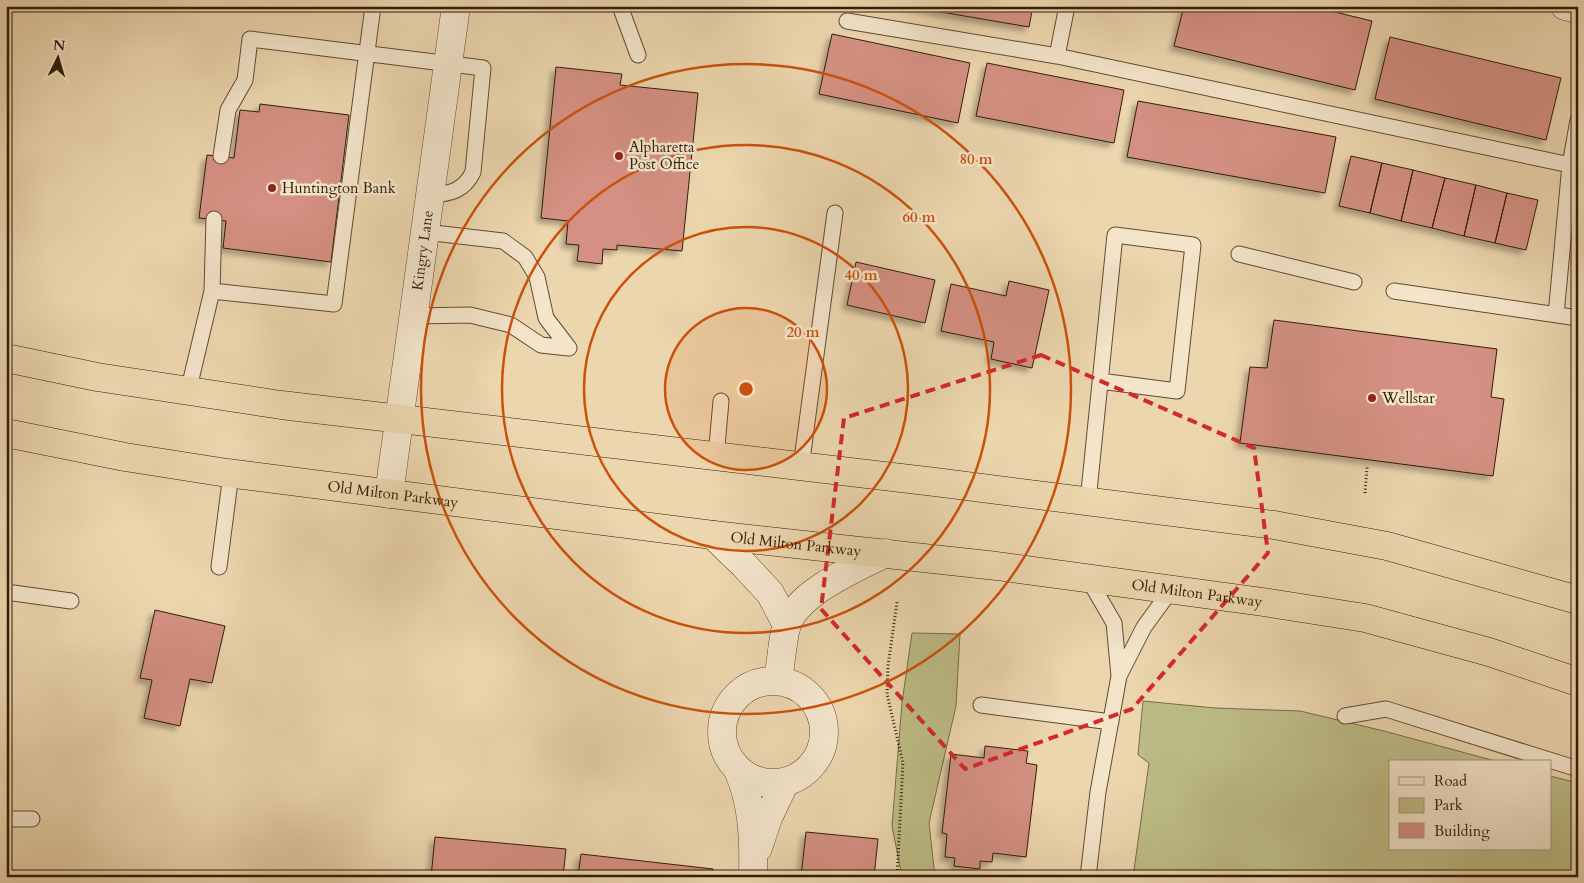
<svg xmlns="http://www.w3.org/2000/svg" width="1584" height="883" viewBox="0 0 1584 883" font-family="Cardo,serif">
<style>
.green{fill:#bdbc86;stroke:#776c47}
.building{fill:#d49082;stroke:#311d08;filter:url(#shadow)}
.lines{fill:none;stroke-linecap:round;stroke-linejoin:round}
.lane-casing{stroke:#604b32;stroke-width:17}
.street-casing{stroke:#604b32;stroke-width:29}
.highway-casing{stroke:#311d08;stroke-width:29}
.path{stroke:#311d08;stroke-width:3;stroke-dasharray:1 2.5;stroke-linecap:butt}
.lane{stroke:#f3e4ca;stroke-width:15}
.street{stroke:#f3e4ca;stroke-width:28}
.highway{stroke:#ecd6ae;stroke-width:28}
.marked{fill:none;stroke:#d62828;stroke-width:4;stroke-dasharray:10 6;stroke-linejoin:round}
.ring{fill:none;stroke:#cd500b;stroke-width:2.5}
.poi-dot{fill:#8f2418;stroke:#f3e4ca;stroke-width:2}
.labels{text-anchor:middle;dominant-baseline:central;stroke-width:5;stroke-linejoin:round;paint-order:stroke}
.poi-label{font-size:15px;fill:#311d08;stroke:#f3e4ca;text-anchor:start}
.street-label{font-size:15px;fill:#311d08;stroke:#f3e4ca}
.centre{fill:#cd500b;stroke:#f3e4ca;stroke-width:2.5}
.ring-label{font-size:15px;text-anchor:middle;font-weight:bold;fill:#cd500b;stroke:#f3e4ca;stroke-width:5;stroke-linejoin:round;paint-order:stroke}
</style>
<defs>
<filter id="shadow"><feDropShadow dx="-4.5" dy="4.5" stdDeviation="2.5" flood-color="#0004"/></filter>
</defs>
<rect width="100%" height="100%" fill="#ecd6ae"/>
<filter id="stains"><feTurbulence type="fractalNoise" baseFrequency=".004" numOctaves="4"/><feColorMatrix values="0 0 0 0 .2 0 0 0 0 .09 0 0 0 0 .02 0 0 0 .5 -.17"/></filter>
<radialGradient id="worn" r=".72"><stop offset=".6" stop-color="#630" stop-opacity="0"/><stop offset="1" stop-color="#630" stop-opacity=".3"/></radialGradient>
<path class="green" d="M912,633l48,1 -4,72 -27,117 6,54h-33l-10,-51 10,-123z
M1143,701l72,7 85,3 84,20 115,31h-109v87h160v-73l28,7v94h-445l16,-114 -11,-8z"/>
<path class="building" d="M906,6h127l-4,21z
M1184,6h126l62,15 -17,69 -181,-44z
M832,34l138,29 -12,60 -139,-29z
M1390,37l171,41 -15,62 -171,-41z
M987,63l137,27 -10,53 -138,-27z
M556,67l66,7 -2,11 78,8 -16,158 -65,-6v5l-14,-1 -1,15 -25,-3 2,-16 -13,-1 2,-23 -27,-3z
M1138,101l198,36 -11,56 -198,-36z
M260,104l89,11 -18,147 -108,-14 3,-27 -27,-3 8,-63 27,3 6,-48 19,2z
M1351,156l31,7 -12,50 -31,-7z
M1382,163l31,7 -12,51 -31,-8z
M1413,170l32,8 -13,50 -31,-7z
M1445,178l31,7 -12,51 -32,-8z
M1476,185l31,8 -12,50 -31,-7z
M1507,193l31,7 -12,50 -31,-7z
M856,262l79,18 -10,43 -78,-18z
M1009,281l40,9 -17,78 -41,-9 3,-17 -53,-11 10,-47 55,12z
M1274,320l223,29 -6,48 13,2 -11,77 -253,-33 10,-76 17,1z
M155,610l70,16 -13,57 -22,-4 -10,47 -36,-8 8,-38 -12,-2z
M985,746l43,5 -2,12 11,2 -11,92 -33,-4 -1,9 -12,-1v8l-26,-3 1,-8 -10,-1 2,-23 -5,-1 9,-79 33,4z
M806,832l72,7 -4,38h-73z
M435,837l131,12 -3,28h-132z
M581,854l132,15 -1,8h-134z"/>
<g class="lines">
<defs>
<path id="lane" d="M620,6l18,49
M847,21l210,35 513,109
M1057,56l10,-50
M221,156l7,-46 17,-30 5,-41 233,29 -10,104c-9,19 -23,22 -43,23
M425,232l78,9 22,16 12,20 9,41 23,30
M1239,254l115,28
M212,291l122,13 39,-298
M1394,291l184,27
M1556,315l14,-150 8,-45
M413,316l57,-1 41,10 30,20 28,3
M188,392l24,-101 2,-72
M716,457l5,-56
M801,467l34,-254
M1088,501l27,-266 78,10 -16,146 -77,-10
M219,567l12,-93
M6,592l65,9
M1119,676l25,-49 27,-37
M981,705l130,17
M1345,716l41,-7 192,60
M6,819h26
M1088,877l10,-85 21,-116 -5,-53 -25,-43"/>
<g id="street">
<path d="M1565,6l13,3"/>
<path id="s1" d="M389,494l67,-488"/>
<path d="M713,535l31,30 26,28 17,32"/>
<path d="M778,680c3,-17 4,-36 8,-53 10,-34 71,-60 100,-74"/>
<circle cx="773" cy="732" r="51"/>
<path d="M738,770c15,34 16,70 15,107"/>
<path d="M758,848l10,-30 17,-36"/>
</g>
<g id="highway">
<path d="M6,358l91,19 184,28 654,77 339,43 113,21 191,54"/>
<path id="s2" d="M6,433l119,24 102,16 486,62 284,31 266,36 102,16 124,34 89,30"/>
</g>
</defs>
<use href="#lane" class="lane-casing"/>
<use href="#street" class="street-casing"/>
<use href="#highway" class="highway-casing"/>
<path class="path" d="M1365,493l2,-26
M897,877l6,-114 -16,-69 1,-28 9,-64"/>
<use href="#lane" class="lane"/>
<use href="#street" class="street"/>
<use href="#highway" class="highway"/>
</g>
<path class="marked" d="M1041,355l213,93 14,105 -136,156 -167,60 -144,-160 23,-191z"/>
<circle cx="746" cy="389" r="81" fill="#cd500b" fill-opacity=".12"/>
<g class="ring">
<circle cx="746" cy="389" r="81"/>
<circle cx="746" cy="389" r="162"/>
<circle cx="746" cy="389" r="244"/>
<circle cx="746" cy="389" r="325"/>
</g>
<g class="poi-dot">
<circle cx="619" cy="156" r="5"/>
<circle cx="272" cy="188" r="5"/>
<circle cx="1372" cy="398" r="5"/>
</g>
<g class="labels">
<g class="poi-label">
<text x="629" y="147">Alpharetta<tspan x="629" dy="17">Post Office</tspan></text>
<text x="282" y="188">Huntington Bank</text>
<text x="1382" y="398">Wellstar</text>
</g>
<g class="street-label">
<text stroke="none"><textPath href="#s1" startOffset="246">Kingry Lane</textPath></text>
<text stroke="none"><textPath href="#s2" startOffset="392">Old Milton Parkway</textPath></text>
<text stroke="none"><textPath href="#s2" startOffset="798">Old Milton Parkway</textPath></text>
<text stroke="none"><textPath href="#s2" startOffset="1202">Old Milton Parkway</textPath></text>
</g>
</g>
<circle cx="746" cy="389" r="8" class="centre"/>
<g class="ring-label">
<text x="976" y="164">80 m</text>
<text x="919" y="222">60 m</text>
<text x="861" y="280">40 m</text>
<text x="803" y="337">20 m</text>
</g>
<rect width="1584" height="883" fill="none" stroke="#ecd6ae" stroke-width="25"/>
<rect x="8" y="8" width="1569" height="868" fill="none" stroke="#311d08" stroke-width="2.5"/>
<rect x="12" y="12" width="1559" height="858" fill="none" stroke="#311d08"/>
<rect x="1389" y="760" width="162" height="90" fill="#f3e4ca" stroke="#a5947c"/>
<rect x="1399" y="777" width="25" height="8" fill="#f3e4ca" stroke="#a5947c"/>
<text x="1434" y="786" font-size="15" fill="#311d08">Road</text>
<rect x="1399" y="798" width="25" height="15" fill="#bdbc86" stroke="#a5947c"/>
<text x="1434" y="810" font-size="15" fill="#311d08">Park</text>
<rect x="1399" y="823" width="25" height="15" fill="#d49082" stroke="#a5947c"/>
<text x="1434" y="836" font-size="15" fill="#311d08">Building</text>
<g transform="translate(58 58) rotate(5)" stroke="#f3e4ca" stroke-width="4" paint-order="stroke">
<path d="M0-4L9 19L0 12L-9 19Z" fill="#311d08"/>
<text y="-8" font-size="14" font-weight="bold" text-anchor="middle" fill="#311d08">N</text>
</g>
<rect width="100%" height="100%" filter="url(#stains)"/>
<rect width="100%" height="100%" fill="url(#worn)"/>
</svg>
